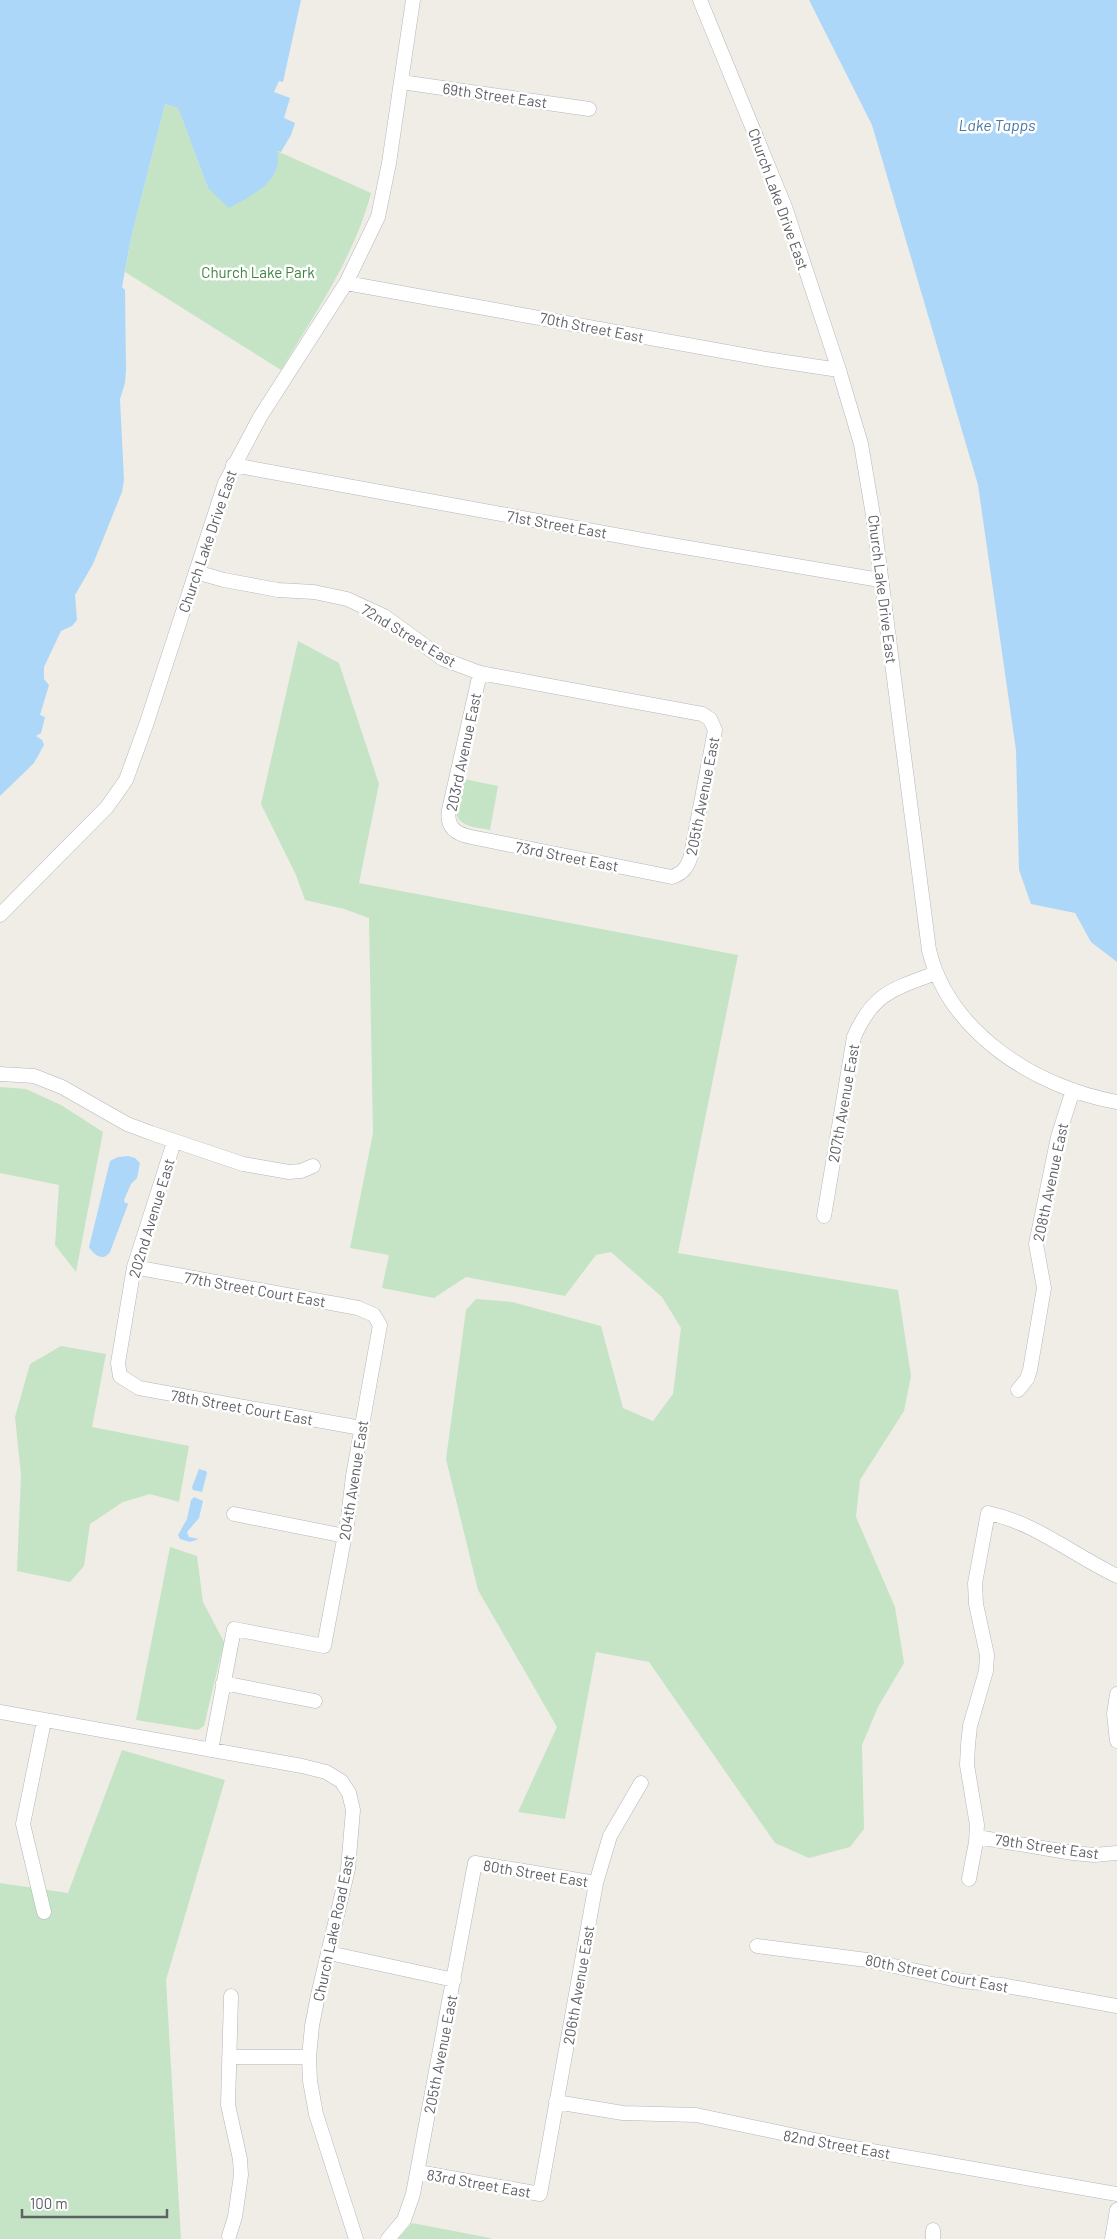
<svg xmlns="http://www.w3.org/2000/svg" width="1117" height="2239" viewBox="0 0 1117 2239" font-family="Barlow,sans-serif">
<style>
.green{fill:#c5e4c5}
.water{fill:#add7f8}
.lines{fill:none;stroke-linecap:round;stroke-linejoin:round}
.minor-casing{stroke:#b3b6ba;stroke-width:15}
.minor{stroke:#fff;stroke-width:14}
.labels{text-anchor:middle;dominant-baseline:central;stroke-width:5;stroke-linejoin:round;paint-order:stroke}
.street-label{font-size:15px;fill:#5e6165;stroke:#fff}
.park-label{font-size:15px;fill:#3e8441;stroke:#fff}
.water-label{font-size:16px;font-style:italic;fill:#4b78a9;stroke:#fff}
</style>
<rect width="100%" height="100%" fill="#efede6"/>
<path class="green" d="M165,104l13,4 30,80 69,-37 94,42c-17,65 -56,120 -90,177l-156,-98 6,-34z
M298,641l41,22 40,121 -20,99 379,72 -60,298 220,37 13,86 -7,35 -44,69 -4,37 39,90 9,56 -26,44 -16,38 2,84 -14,18 -41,11 -34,-15 -126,-181 -53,-10 -31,167 -47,-7 39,-85 -79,-137 -32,-131 20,-149 10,-11 36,3 89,24 22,82 30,13 20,-27 8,-66 -19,-31 -51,-45 -15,3 -31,41 -99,-19 -32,21 -52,-10 7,-33 -39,-7 23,-115 -4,-215 -25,-9 -39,-9 -9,-25 -35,-71z
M464,779l34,7 -8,44c-12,-3 -30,-2 -34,-17z
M0,1087l26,2 35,16 42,27 -27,140 -21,-27 4,-60 -59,-12z
M61,1346l45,8 -14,73 97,19 -10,56 -29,-8 -27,8 -33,22 -6,42 -14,16 -53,-11 4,-96 -6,-58 15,-53z
M170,1547l27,9 6,46 21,40 -20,84 -6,4 -62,-10z
M122,1750l103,30 -59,200 15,259h-181v-356l68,10z
M412,2223l78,15v1h-92z"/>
<path class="water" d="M0,0h301l-18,82 -4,-1 -5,11 16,6 -6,20 11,5 -4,12 -10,17 -4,-1c7,30 -26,45 -48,57l-21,-20 -30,-80 -13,-4 -34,134 -9,49 3,3 1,80 -1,13 -5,16 4,81 -2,12 -29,72 -18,31 2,25 -5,6 -11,5 -17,36v12l5,6 -9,30 5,2 -4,16 -5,3 6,4 2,5 -10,18 -34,33z
M809,0h308v962l-26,-20 -16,-29 -44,-9 -12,-34 -3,-120 -38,-265 -106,-360z
M128,1156l7,2 5,5 -3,15 -6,6 -7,16 1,3h3l-1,4 -17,45c-7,10 -16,3 -21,-5l21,-86 8,-4z
M199,1469l7,2 1,2 -5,19 -9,-2 -1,-3z
M194,1497l9,4 -4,17 -12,14 2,5 10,2 -9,3 -10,-3 -2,-4 9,-16 4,-19z"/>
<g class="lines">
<defs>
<path id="minor" d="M700,0l85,207 54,163 22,74 12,71 56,435c20,83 108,138 188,152
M401,82l188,27
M346,283l420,76 73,11
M233,465l415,76 232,39
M196,572l28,8 54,10 36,2 33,7 37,17 59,43 37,14 222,41 8,5 5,11 -24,125c-3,12 -8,18 -19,22l-201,-40c-15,-3 -25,-10 -22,-27l31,-137
M0,915l107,-108 19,-27 20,-55 79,-242 35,-66 86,-134 32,-66 11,-54 24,-163
M0,1074l34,2 28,11 65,37 24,9 92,31 46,8 12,-1 12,-5
M174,1142l-40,125 -16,96 2,13 19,12 222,40
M824,1216l30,-179c19,-44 39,-48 82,-64
M134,1267l224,41 16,7 6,10 -27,151 -5,42 -24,128 -90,-17 -23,121
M1018,1390l9,-11 3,-9 14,-82 -8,-44 22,-107 15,-47
M234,1514l111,22
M223,1683l92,18
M1117,1694l-3,20 3,27
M0,1712l302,54 24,6 15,9 8,12 4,17 -5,59 -30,126 -6,31 -3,31 1,24 6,33 40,125
M977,1837l96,16 21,2 23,-2
M969,1879l7,-37 1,-17 -10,-60 1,-20 2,-19 16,-55 1,-16 -11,-51 -1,-21 13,-70c48,10 85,42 129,63
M44,1912l-21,-88 21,-103
M757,1946l110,14 95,21 39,4 116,21
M329,1953l125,27
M229,2057h80
M556,2102l67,11 73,2 147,31 274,48
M418,2172l122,22 56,-311 14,-47 31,-53
M933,2230v9
M229,2236l6,-19 6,-42 -1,-16 -12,-54 3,-109
M388,2239l16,-19 9,-26 62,-331 121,20
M1112,2239l5,-29"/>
</defs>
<use href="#minor" class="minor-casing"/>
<use href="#minor" class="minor"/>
</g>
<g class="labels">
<g class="street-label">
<text transform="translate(495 95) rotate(8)">69th Street East</text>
<text transform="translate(779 199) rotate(70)">Church Lake Drive East</text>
<text transform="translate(592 327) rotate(11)">70th Street East</text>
<text transform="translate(557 524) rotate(10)">71st Street East</text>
<text transform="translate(207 541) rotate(-71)">Church Lake Drive East</text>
<text transform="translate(883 589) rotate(83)">Church Lake Drive East</text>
<text transform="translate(409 635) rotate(31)">72nd Street East</text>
<text transform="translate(463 752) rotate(-78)">203rd Avenue East</text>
<text transform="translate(702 796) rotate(-79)">205th Avenue East</text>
<text transform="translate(567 856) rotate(11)">73rd Street East</text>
<text transform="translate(843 1103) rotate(-80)">207th Avenue East</text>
<text transform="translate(1050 1182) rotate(-78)">208th Avenue East</text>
<text transform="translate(151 1218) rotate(-73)">202nd Avenue East</text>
<text transform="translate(255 1289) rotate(10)">77th Street Court East</text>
<text transform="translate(242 1407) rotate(10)">78th Street Court East</text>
<text transform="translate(353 1480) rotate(-81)">204th Avenue East</text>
<text transform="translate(1047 1846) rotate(8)">79th Street East</text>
<text transform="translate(536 1873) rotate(9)">80th Street East</text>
<text transform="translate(333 1928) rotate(-78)">Church Lake Road East</text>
<text transform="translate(937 1973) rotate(11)">80th Street Court East</text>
<text transform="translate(578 1985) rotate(-80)">206th Avenue East</text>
<text transform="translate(440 2054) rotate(-79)">205th Avenue East</text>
<text transform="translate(837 2144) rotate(10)">82nd Street East</text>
<text transform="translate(479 2183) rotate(10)">83rd Street East</text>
</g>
<g class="park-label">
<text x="258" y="272">Church Lake Park</text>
</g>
<g class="water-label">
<text x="997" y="124">Lake Tapps</text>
</g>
</g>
<path d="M22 2209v8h145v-8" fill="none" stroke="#5e6165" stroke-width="2.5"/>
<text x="30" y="2209" font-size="15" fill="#5e6165" stroke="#ffffff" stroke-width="4" paint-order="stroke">100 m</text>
</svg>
